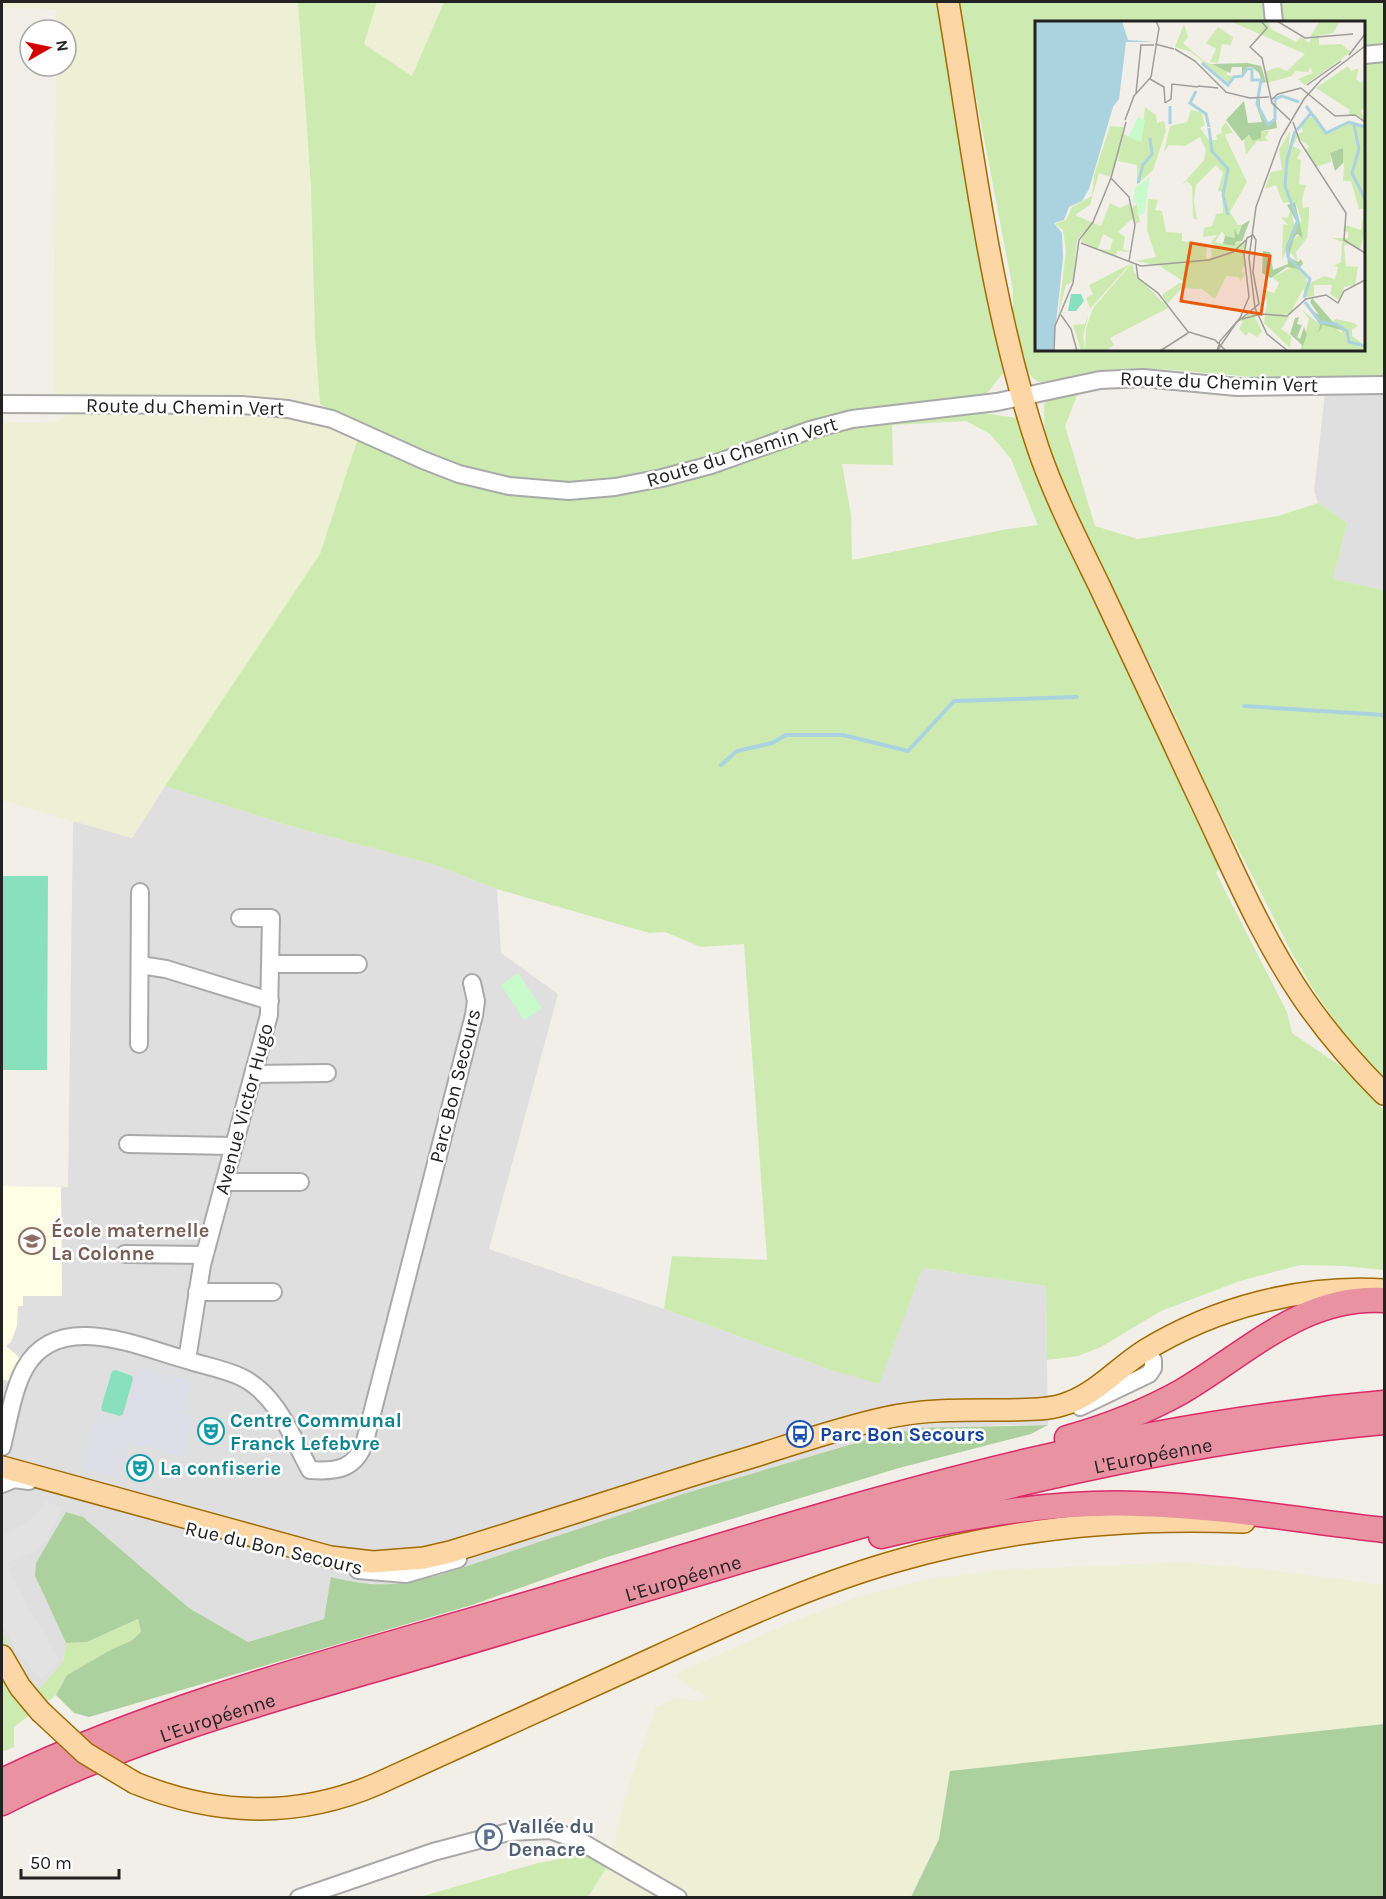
<svg xmlns="http://www.w3.org/2000/svg" width="1386" height="1899" viewBox="0 0 1386 1899" font-family="Karla,sans-serif">
<style>
.residential{fill:#e0dfdf}
.education{fill:#ffffe5}
.farmland{fill:#eef0d5}
.grass{fill:#cdebb0;fill-rule:evenodd}
.forest{fill:#add19e}
.park{fill:#c8facc}
.pitch{fill:#88e0be}
.parking{fill:#e2e2e2}
.plaza{fill:#dddde8}
.lines{fill:none;stroke-linecap:round;stroke-linejoin:round}
.stream{stroke:#aad3df;stroke-width:4}
.minor-casing{stroke:#a9a9a9;stroke-width:20}
.major-casing{stroke:#a06b00;stroke-width:24}
.highway-casing{stroke:#dc2a67;stroke-width:27}
.minor{stroke:#fff;stroke-width:16}
.major{stroke:#fcd6a4;stroke-width:21}
.highway{stroke:#e892a2;stroke-width:24}
.major-bridge-casing{stroke:#a06b00;stroke-width:24;stroke-linecap:butt}
.major-bridge{stroke:#fcd6a4;stroke-width:21}
.labels{text-anchor:middle;dominant-baseline:central;stroke-width:5;stroke-linejoin:round;paint-order:stroke}
.street-label{font-size:20px;fill:#222;stroke:#fff}
.education-label{font-size:20px;font-weight:bold;fill:#785e54;stroke:#fff;text-anchor:start}
.culture-label{font-size:20px;font-weight:bold;fill:#0d838f;stroke:#fff;text-anchor:start}
.transit-label{font-size:20px;font-weight:bold;fill:#164399;stroke:#fff;text-anchor:start}
.service-label{font-size:20px;font-weight:bold;fill:#4e5e75;stroke:#fff;text-anchor:start}
.inset-river{fill:none;stroke:#aad3df;stroke-width:3}
.inset-road{fill:none;stroke:#9f9d99;stroke-width:1.5}
.view{fill:#e8590c;fill-opacity:0.15;stroke:#e8590c;stroke-width:3}
.inset-edge{fill:none;stroke:#222;stroke-width:3}
</style>
<rect width="100%" height="100%" fill="#f2efe9"/>
<path class="residential" d="M1384,391v199l-51,-11 14,-56 -29,-20 -4,-12 11,-98z
M165,786l125,40 145,39 62,24 4,64 57,41 -69,255 175,60 164,60 51,14 44,-115 123,18 2,139h-41l-107,6 -46,12 -168,50 -246,82 -36,9 -16,1 -35,-3 -21,-5 -8,42 -76,23 -59,-34 -106,-91 -17,-5 -31,64 31,67 -3,19 -25,28 -13,-17 -23,-42v-445l66,1 5,-365h4l55,16z"/>
<path class="education" d="M2,1186l59,1 1,109h-39v10h-5l-1,20 -6,16 -5,4 14,12 -11,23 -7,-2z"/>
<path class="farmland" d="M2,2h296l13,185 4,148 46,94 -41,125 -155,232 -33,52 -55,-16h-4l-71,-22v-377h41l12,-2 8,-3 19,-13 -12,-8 -17,-4 3,-327h10v-36h-10v-21l-54,-1z
M377,2h67l-32,75 -48,-33z
M1183,1562l105,10 96,13v139l-433,47 -12,68 -28,58 -323,1 21,-34 18,-74 29,-83 20,-9 26,3 4,-5 -17,-9 -14,-11 16,-9 98,-44 68,-26 72,-18 69,-9z"/>
<path class="grass" d="M298,2h79l-13,42 48,32 32,-74h493c21,124 46,247 66,371l-14,18 -7,22 36,5 44,112 160,335 -6,8 71,139 5,21 53,36 39,41v160l-40,-4 -44,-1 -60,16 -79,30 -60,36 -23,9 -31,4 -1,-74 -123,-18 -44,116 -51,-15 -164,-60 8,-53 95,4 -23,-316 -43,3 -36,-15 -16,1 -152,-44 -62,-24 -145,-39 -125,-40 155,-232 41,-125 -41,-25 -5,-69 -4,-148zM966,421l24,13 21,25 27,66 -30,4 -156,31 -1,-45 -9,-51 51,1 -1,-40z
M958,2h426v376c-42,-1 -85,1 -127,-1 -58,-3 -116,-15 -173,-4l-6,20 -13,33 30,100 43,13 140,-23 40,-13 29,20 -14,56 51,11v488l-46,-52 -25,-37 -20,-34 -83,-161 -48,-107 -88,-170 -29,-64 -1,-49 16,-12 6,-13 -28,3c-25,-18 -26,-63 -25,-92zM1036,22h328v328h-328z
M138,1619l3,13 -10,9 -19,8 -45,26 -11,20 -42,32v20l-12,5v-121l23,42 13,17 25,-28 3,-19 21,-1z
M591,1853l18,11 -21,33 -172,1 122,-35z"/>
<path class="forest" d="M1048,1425l-17,9 -132,34 -295,90 -132,47 -383,112 -15,-4 -18,-18 11,-20 45,-26 19,-8 10,-9 -3,-13 -51,23 -21,1 -31,-67 1,-13 30,-51 17,5 106,91 59,34 76,-23 7,-42c47,11 64,9 109,-2l246,-82 193,-57 42,-8z
M1384,1724v173h-473l28,-58 11,-68z"/>
<path class="park" d="M518,973l24,35 -18,12 -23,-35z"/>
<path class="pitch" d="M2,876h46l-1,194h-45z
M116,1370l16,6 1,3 -10,35 -3,2 -18,-5 -1,-3 11,-37z"/>
<path class="parking" d="M44,1501l18,7 -17,33 -9,10 -29,11 17,39 36,59 -19,21 -26,-33 -13,-23v-89l26,-14 12,-12z"/>
<path class="plaza" d="M138,1367l52,15 -8,30 11,5 -12,40 -51,-15 -12,36 -35,-10 13,-54 27,7z"/>
<g class="lines">
<path class="stream" d="M1244,706l140,9
M721,765l16,-14 35,-8 14,-8h57l65,16 46,-50 123,-4"/>
<defs>
<path id="minor" d="M1272,2l2,20
M1364,55l20,-2
M2,404l240,1 46,4 44,10 91,41 36,14 50,12 60,5 46,-4 47,-9 49,-13 99,-35 42,-11 145,-17 103,-22 43,-2 94,9 147,-2
M271,964h87
M140,965l26,4 104,32
M139,1044l1,-152
M253,1074l74,-1
M128,1144l105,2
M224,1182h76
M125,1254l79,1
M197,1292h76
M187,1360c18,6 37,9 54,17 36,17 51,60 69,93 27,2 46,-1 55,-29l109,-426 2,-14 -4,-18
M1080,1407l69,-33 4,-6v-8l-8,-9
M2,1447c6,-24 11,-58 23,-79 33,-59 114,-21 162,-8l15,-95 67,-250 2,-97h-31
M2,1484l12,-5 15,2
M358,1570l48,4 52,-15
M299,1898l134,-46 76,-20 41,-2 28,10 100,58"/>
<path id="major" d="M948,2c25,148 42,302 90,446 16,47 39,92 61,137 31,66 63,133 94,200 35,72 65,147 110,213 24,35 51,66 81,96
M2,1467l328,90 43,5 51,-4 26,-6c101,-31 201,-65 302,-95 44,-14 88,-29 133,-39 38,-9 78,-8 118,-8 19,-1 40,1 59,-5 32,-9 54,-36 82,-54 72,-44 157,-66 240,-61
M2,1656l18,31 20,24
M135,1783c81,33 161,36 242,1 92,-42 184,-84 277,-126 78,-36 156,-72 239,-96 113,-33 233,-45 351,-40"/>
<g id="highway">
<path d="M1067,1438c39,-11 78,-26 114,-46 65,-38 122,-97 203,-92"/>
<path d="M881,1536c84,-20 171,-35 258,-32 83,2 164,17 245,26"/>
<path d="M2,1781c169,-81 354,-126 533,-179 164,-49 327,-102 493,-141 118,-28 236,-48 356,-58"/>
<path id="s1" d="M2,1803c135,-69 284,-107 429,-150 163,-48 325,-98 489,-144 152,-41 307,-73 464,-87"/>
</g>
</defs>
<use href="#minor" class="minor-casing"/>
<use href="#major" class="major-casing"/>
<use href="#highway" class="highway-casing"/>
<use href="#minor" class="minor"/>
<use href="#major" class="major"/>
<use href="#highway" class="highway"/>
<defs>
<path id="major-bridge" d="M40,1711l45,42 50,30"/>
</defs>
<use href="#major-bridge" class="major-bridge-casing"/>
<use href="#major-bridge" class="major-bridge"/>
</g>
<defs>
<symbol id="school-ring" viewBox="-11 -11 22 22"><circle r="9.5" fill="#fff" stroke="#8d6e63" stroke-width="1.5"/><path d="M0-5L7-2L0 1L-7-2ZM-4 1L0 2.5L4 1V4Q0 6-4 4Z" fill="#8d6e63"/></symbol>
<symbol id="theatre-ring" viewBox="-11 -11 22 22"><circle r="9.5" fill="#fff" stroke="#0f9aa8" stroke-width="1.5"/><path d="M-5-5.5Q0-4 5-5.5V0Q5 5 0 6Q-5 5-5 0ZM-3.3-2.5H-1v1.5H-3.3ZM1-2.5H3.3v1.5H1ZM-2.8 1Q0 5.5 2.8 1Z" fill="#0f9aa8"/></symbol>
<symbol id="bus-ring" viewBox="-11 -11 22 22"><circle r="9.5" fill="#fff" stroke="#1a4fb4" stroke-width="1.5"/><path d="M-5-6H5V4H4V6H2V4H-2V6H-4V4H-5ZM-3.5-4V0h7V-4ZM-3.5 1.2v1.5H-2V1.2ZM2 1.2v1.5H3.5V1.2Z" fill="#1a4fb4"/></symbol>
<symbol id="parking-ring" viewBox="-11 -11 22 22"><circle r="9.5" fill="#fff" stroke="#5c6f8a" stroke-width="1.5"/><path d="M-3.5-5.5H1a3.5 3.5 0 0 1 0 7H-1V5.5H-3.5ZM-1-3.4V-.6H.8a1.4 1.4 0 0 0 0-2.8Z" fill="#5c6f8a"/></symbol>
</defs>
<g fill-rule="evenodd">
<use href="#school-ring" x="17" y="1226" width="30" height="30"/>
<use href="#theatre-ring" x="196" y="1416" width="30" height="30"/>
<use href="#bus-ring" x="785" y="1419" width="30" height="30"/>
<use href="#theatre-ring" x="125" y="1453" width="30" height="30"/>
<use href="#parking-ring" x="474" y="1822" width="30" height="30"/>
</g>
<g class="labels">
<g class="street-label">
<text transform="translate(1219 382) rotate(2)">Route du Chemin Vert</text>
<text transform="translate(185 407) rotate(1)">Route du Chemin Vert</text>
<text transform="translate(742 452) rotate(-17)">Route du Chemin Vert</text>
<text transform="translate(455 1086) rotate(-76)">Parc Bon Secours</text>
<text transform="translate(244 1109) rotate(-75)">Avenue Victor Hugo</text>
<text stroke="none"><textPath href="#s1" startOffset="1204">L'Européenne</textPath></text>
<text transform="translate(274 1548) rotate(13)">Rue du Bon Secours</text>
<text stroke="none"><textPath href="#s1" startOffset="718">L'Européenne</textPath></text>
<text stroke="none"><textPath href="#s1" startOffset="232">L'Européenne</textPath></text>
</g>
<g class="education-label">
<text x="51" y="1230">École maternelle<tspan x="51" dy="23">La Colonne</tspan></text>
</g>
<g class="culture-label">
<text x="230" y="1420">Centre Communal<tspan x="230" dy="23">Franck Lefebvre</tspan></text>
<text x="160" y="1468">La confiserie</text>
</g>
<g class="transit-label">
<text x="820" y="1434">Parc Bon Secours</text>
</g>
<g class="service-label">
<text x="508" y="1826">Vallée du<tspan x="508" dy="23">Denacre</tspan></text>
</g>
</g>
<g transform="translate(1035 21)">
<rect width="330" height="330" fill="#f2efe9"/>
<path d="M233,0l3,8 25,13 5,-5 8,6 2,-5 8,-3v10l22,-1 10,8 -46,33 -7,-6 15,-6 -3,-6 -2,5 -13,-1 -3,5 -25,7 -2,-11 13,-5 9,4 18,-17 -73,-32zM285,0h20l-7,12 -23,4zM149,3l4,13 -5,6 22,19 23,8 -2,5 7,1 -4,7 -38,-31 -16,-5zM183,6l15,10 -2,8 -9,-1 -4,19 -8,-1 6,-13 -10,-6zM313,45l3,5 8,-3 -3,11 5,4 4,-5v28l-4,5 4,11 -9,-8 -8,2 2,-6 -34,-22zM110,86l11,8 1,8 7,-2 2,10 -13,39 -16,15v-20l-19,-4 5,-27 18,8zM156,89l10,2 4,13 -5,3 9,12h8l-1,-5 6,-2 -1,-5 5,-6 7,11 -8,1 1,4 21,44 -17,30 8,13h4l-7,13 -10,-2 -3,-5 -7,11 19,4 1,-4 8,1 2,-6v29l-4,5 4,2 -4,9 -2,-5 -13,-1 -11,23 -13,-10 -20,-1 -15,16 -5,-9 17,-12 8,1 -27,-18 -24,-5 20,-4 -9,-27 1,-31 10,1 -3,10 7,1 4,21 16,1v8l25,4 -1,14 6,-2 -1,-8 4,-2 -4,-5 6,-7 -14,2 1,-9 8,-2 4,-12 7,-1 -1,-21 -4,-1 5,-18 -7,-8 -20,20 -2,17 3,18 -4,-2 -1,-32 -5,-5 -6,5 23,-26 2,-10 -6,-13 -15,9 -16,-1 -5,7 6,-26 17,-4zM280,93l11,18 23,-11 16,6v103l-5,19 -12,-5 -4,2 2,20 12,1 -3,18 -11,2 -4,14 -10,-7 2,-9h-18v11l-7,1 -4,-8 -13,25h-5l4,3 -8,12 10,7 -1,12 -26,-25 3,-22 -4,-12 11,4 5,-10 -7,-6 23,-11 11,11 1,8 17,-9 11,3 3,-12 -4,-1 7,-4 1,-20 -10,-4h16v-6l-5,-1 2,-6 16,5 2,-13 1,-8h-5l-8,-28h-8l1,-17 -7,-13 -7,2 1,9 -16,5 -9,-17 3,-4 -12,-8 -4,8 8,4 -4,9 4,1 -2,24 7,1 -4,14 1,9 6,-1v11l-2,20 -11,14 2,10 -8,-10 4,-14 8,-4 -4,-2 3,-12 -3,-11 -3,-7 -12,1 -7,-18 -11,4 6,-17 11,-2 -3,-20 11,-19 -3,35 6,-30 10,-4 -2,-7zM75,105l13,1 -3,24 -10,26 -11,-4 -9,32 -15,10 26,11 9,-23 10,5 10,-5 1,5 6,-4 3,18 -5,2 -3,-5 -14,13 7,5 -2,12 9,3 -15,-1 -1,5 -13,-4 -22,-11 4,-11 -8,10 -4,41 -7,4 -8,31 8,-65 -3,-21 -8,-6 11,-4 6,-13 20,-11 2,-21zM68,213l10,5 -3,11 -12,-1zM226,110h8l-4,7 4,3h-12l-11,14 -2,-16 6,-4 11,3zM256,190l4,17 -13,33 1,-37 5,1 -7,-8 6,1zM97,242l2,9 34,36 -58,30 4,7 -9,6h-24l-8,-26 12,-1 4,-11 -6,23 2,14 1,-22 7,-20zM95,243l-39,44h-1l-4,-10 7,-4 -4,-9zM267,289l19,15 12,1 8,7 3,-4 -11,-7 2,-3 19,4 4,3 -6,3v7l10,7 -6,3 9,1v4h-64l8,-32zM217,290l10,20 -5,6 -8,-5 -3,4 -7,-7 4,-7 -3,-1z" fill="#cdebb0" fill-rule="evenodd"/>
<path d="M212,42l14,3 5,16 -4,1 -3,-10 -7,-6h-5l-5,8v-8h-10l-2,6 -18,-9zM225,77v15l7,10 9,-3 1,8 -16,3v7l-8,3 -4,-6 -7,6 -16,-21 18,-19 4,22 14,-1 -6,-18zM308,127v15l-8,8 -5,-18zM260,181l8,36 -6,-4 -3,4 -5,19 9,5 3,-3 2,5 -5,5 -11,-2 -16,11 -9,-5 1,-22 7,1 3,18 15,-6 -2,-18 10,-25 -9,-16zM215,199l-8,21 -7,1v4l-12,-2 2,-8 10,2 -1,-10 4,7 4,-10zM277,277l21,24 15,10 -25,-7 -5,8 2,-8 -7,-14 6,4 -9,-13zM264,296l-2,7 5,1 -5,12 3,2 4,-12 3,8 -6,16 1,-6 -12,-11 5,-16z" fill="#add19e"/>
<path d="M103,96l7,3 -4,22 -13,-5zM115,156l-6,37 -7,1 1,-11 -5,-3 2,-13z" fill="#c8facc"/>
<path d="M36,273h10l3,7 -8,10h-8z" fill="#88e0be"/>
<path d="M0,0h87l6,19 27,2h-29l-7,57 -6,8 -24,82 -7,12 -13,6 -5,13 -10,3 8,10 1,25 -10,93h-18z" fill="#aad3df"/>
<path class="inset-river" d="M167,42l26,22 6,-8 8,-1 5,-7h5v11h9l-4,24 11,21 7,-6v-20l7,-3 17,6M161,70l-6,12 16,11 3,13M135,85v18M271,85l20,27 23,-11 16,5M319,103l5,25 -7,24 13,26M174,107l3,23 16,18 -5,26 5,20M262,109l15,-18M260,110l-8,29 -2,26 13,35 -11,28 1,8 22,22 -6,19M103,162l5,-18 9,-11 -2,-16M270,281l15,20 16,2 11,7 2,11 16,4"/>
<path class="inset-road" d="M226,0l6,7 -17,19 12,11 10,45 18,17M242,0l28,17 48,-4M120,23l19,5M140,28l20,12 31,31M314,34l16,-21M115,58l14,8 1,16M272,64l34,-24M163,65l20,2M266,67l34,28 20,-1 10,7M190,71l25,6 19,-1M101,72l5,-48h13M236,79l7,-6 23,-6M130,82l6,-4 1,-15 26,3M90,99l9,-24 17,-19 8,-49 -3,-7M258,101l7,20 46,71 -2,27 21,13M76,157l18,19 6,28 -6,36M218,214l3,5 -3,32 6,32 -23,19 -19,28 3,-10 20,-23 9,-21 -5,-43 3,-16zM46,222l60,23 68,-6 24,-8 13,-12M101,243l2,14 20,15 31,40M26,294l10,14 6,22M207,298l19,-5 26,2 19,-17 20,-4 12,8 6,-12 21,-11M154,311l26,8 11,11M19,330l1,-25 18,-43 6,-43 14,-18 18,-44 15,-56M125,330l28,-18M253,330l-21,-17 -12,-26 -6,-50 7,-51 25,-69 23,-39 17,-19 44,-34"/>
<path class="view" d="M156,222l79,13 -9,58 -80,-13z"/>
<rect width="330" height="330" class="inset-edge"/>
</g>
<rect width="1386" height="1899" fill="none" stroke="#222222" stroke-width="6"/>
<g transform="translate(48 48) rotate(81)"><circle r="28" fill="#ffffff" stroke="#a7a7a7" stroke-width="1.5"/>
<path d="M0-4.5L10 22L0 15L-10 22Z" fill="#d40000"/>
<text y="-9" font-size="16" font-weight="bold" text-anchor="middle" fill="#222222">N</text>
</g>
<path d="M21 1869v9h98v-9" fill="none" stroke="#222222" stroke-width="3"/>
<text x="30" y="1869" font-size="18" fill="#222222" stroke="#ffffff" stroke-width="4.5" paint-order="stroke">50 m</text>
</svg>
